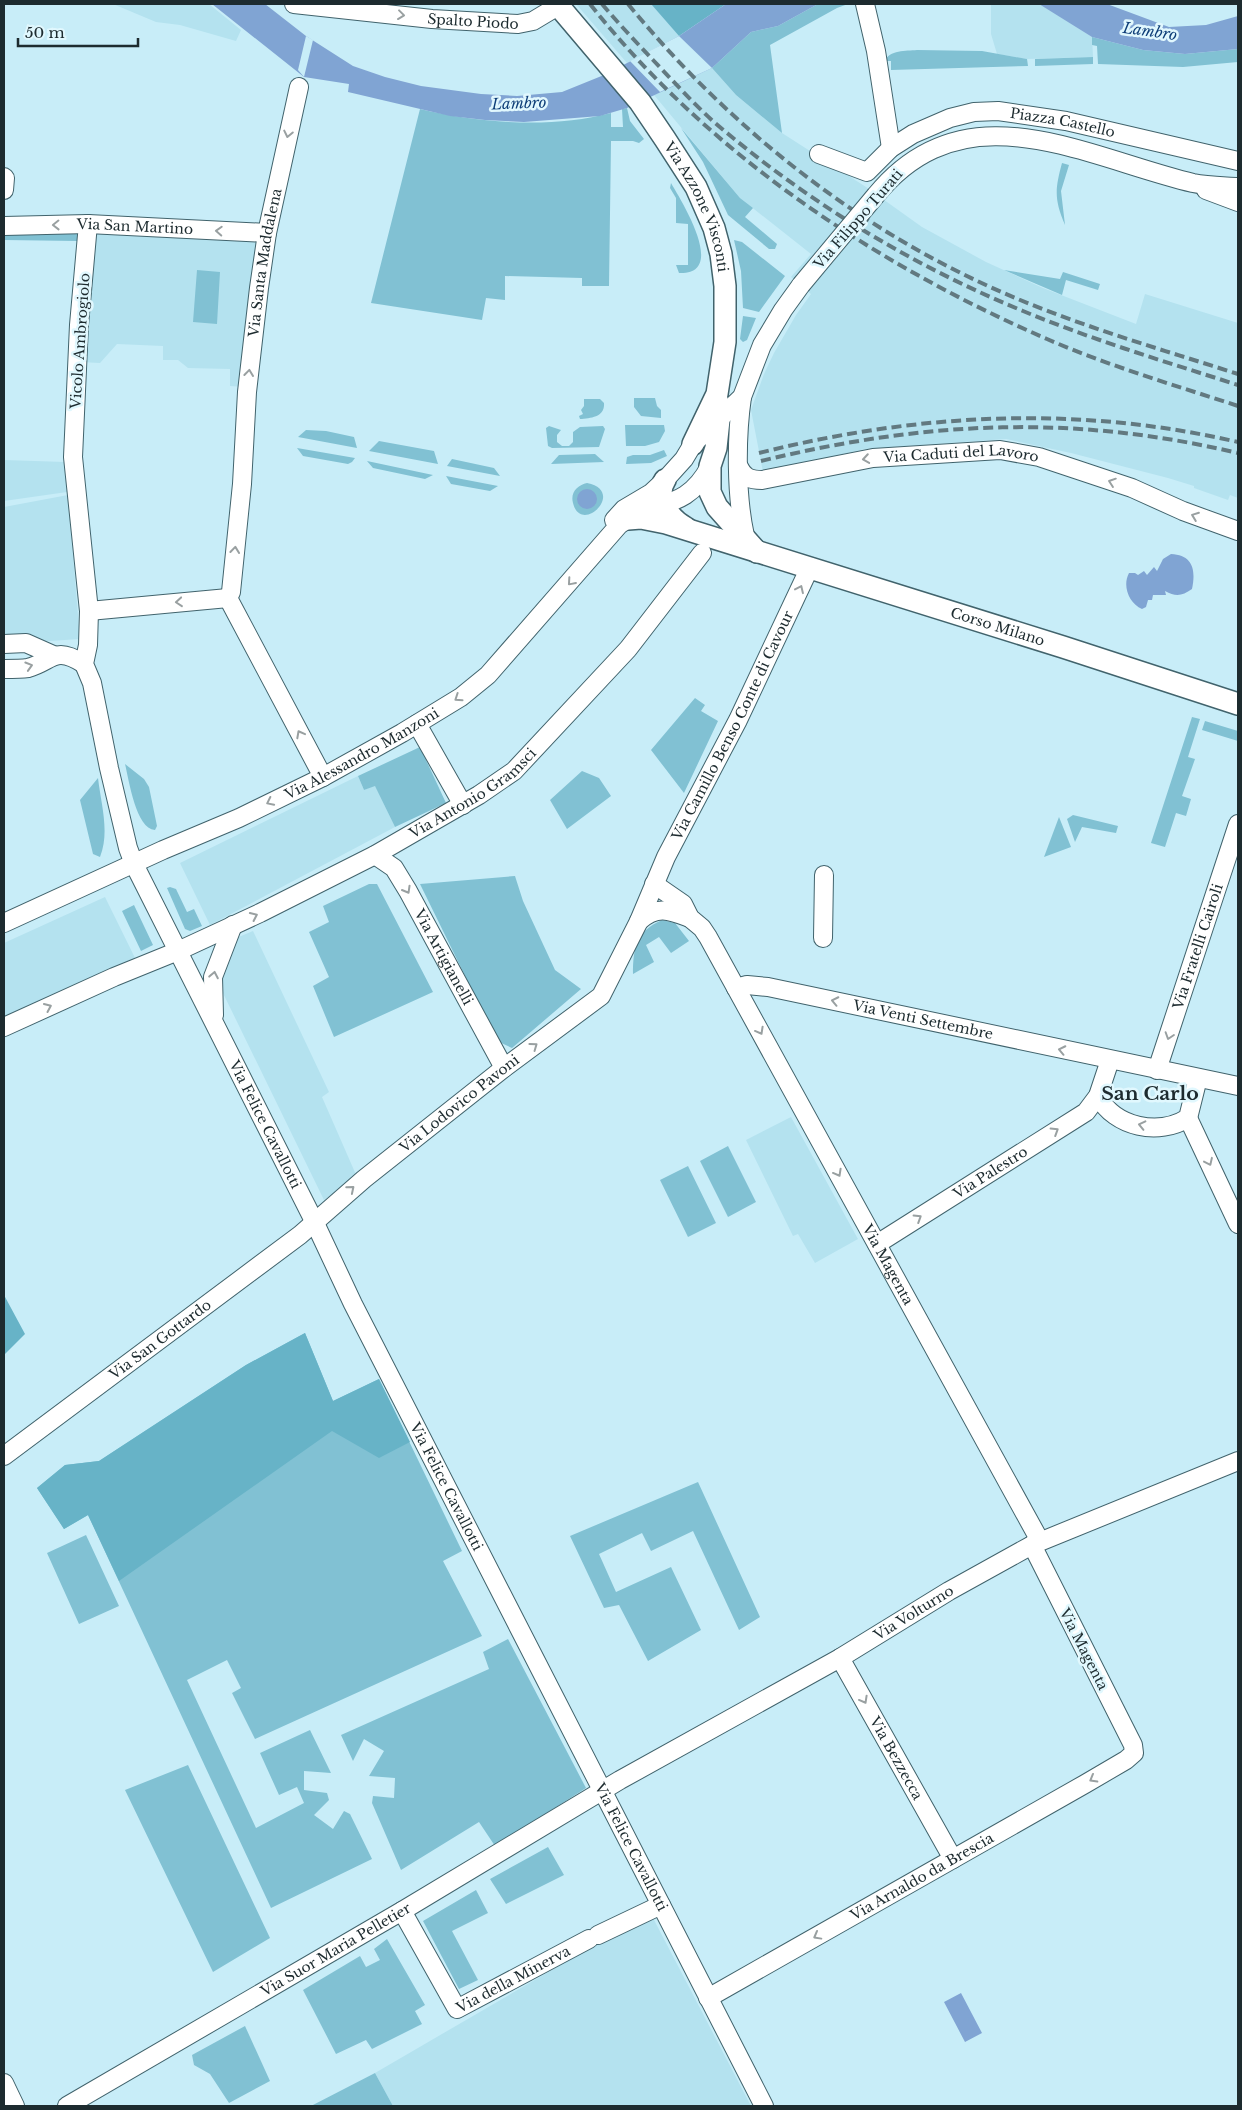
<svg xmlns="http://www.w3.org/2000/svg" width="1242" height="2110" viewBox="0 0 1242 2110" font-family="'Libre Baskerville',serif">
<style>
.built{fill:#b4e2ef}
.green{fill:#81c1d3}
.forest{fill:#67b3c7}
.water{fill:#80a4d3}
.pier{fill:#c8edf8}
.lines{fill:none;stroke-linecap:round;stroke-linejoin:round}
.minor-casing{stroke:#41636c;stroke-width:20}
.major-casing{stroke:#41636c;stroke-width:24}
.minor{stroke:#fff;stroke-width:18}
.major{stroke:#fff;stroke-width:21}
.rail{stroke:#627980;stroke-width:4;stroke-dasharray:10 5;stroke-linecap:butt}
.minor-bridge-casing{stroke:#41636c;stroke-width:20;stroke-linecap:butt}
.minor-bridge{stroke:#fff;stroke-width:18}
.oneway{stroke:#99a0a1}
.labels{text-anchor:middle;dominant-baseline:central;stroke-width:5;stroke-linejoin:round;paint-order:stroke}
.street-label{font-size:14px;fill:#1d2b2f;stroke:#e1f8fe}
.water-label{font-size:15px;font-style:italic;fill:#0e3e78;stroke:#e1f8fe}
.district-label{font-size:19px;font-weight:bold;fill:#1d2b2f;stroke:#e1f8fe}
</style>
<rect width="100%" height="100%" fill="#c8edf8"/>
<path class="built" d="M113,4h96l32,26 -5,11 -56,-16 -24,-3z
M576,4h75l28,32 -52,27z
M991,4h48l4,2 49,31 1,20 -66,2 -30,-5 -6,-20z
M712,68l24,27 46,38 84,54 56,40 64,35 57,26 93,36 9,-30 93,29v175l-8,-3 -2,5 -34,-12v-2l-26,-8 -97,-25 -65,-14 -141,10 -102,23 -12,-62 13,-36 10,-21 22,-38 15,-21 -20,-17 20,-23 -71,-56 -86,-103z
M94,232l169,8 -18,147 -15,-1v-17l-42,-1 -10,-8h-15v-14l-46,-2 -17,19 -19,-1z
M4,460l61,2 2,30 -63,9z
M68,495l12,144 -76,5v-137z
M358,776l6,14 11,-5 20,42 -185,98 -30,-62z
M105,897l31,63 -132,60v-77z
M253,931l76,161 -7,5 35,80 -33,23 -103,-211v-17l13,-33z
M791,1117l67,122 -43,24 -17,-29 -5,2 -47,-96z
M653,1918l98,188h-358l-18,-33 213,-124z"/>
<path class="green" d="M818,4h30l-11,4 -67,37 12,88 -46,-38 -24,-27 39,-36 27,-6z
M1092,37l51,13 42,4 53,-5v13l-55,5 -85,-3 -1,-18 -5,-1z
M917,50l65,1 45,8 1,7 -137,4v-9h-6c4,-11 21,-10 32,-11z
M1093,57v7l-58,2v-7z
M627,108l3,13 14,18 -5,4 -6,-2h-22l-2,145h-27v-8l-77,-2v24l-19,-2 -4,22 -111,-17 49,-194c59,14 131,20 191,4v14h12l-1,-18z
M681,128l59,70 13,10 -8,9 32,27 -2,5h-6l-41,-34 -25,-53z
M1062,163l7,2 -8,26 4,34c-11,-26 -10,-36 -3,-62z
M671,183c11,19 57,92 8,90l-3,-8h12v-41l-12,-1v-25l-6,-10z
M80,227l-2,14 -74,-1 3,-12z
M734,240l8,2 43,34 -26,36 -16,-4 -2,-37z
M197,270l23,2 -3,52 -24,-2z
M1004,270l56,9 3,-7 37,12 -2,6 -32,-10 -4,15z
M743,316l13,2 -9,22 -4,2 -3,-3z
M634,398h21l2,8 4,4v8l-20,-2 -7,-9z
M584,399h16l4,4c1,14 -13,15 -24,16l-1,-3 4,-2 -2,-4 3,-4z
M625,425h39l1,6 -6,11 -14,4h-19z
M549,426l12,4 -4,5v7l5,4h7l4,-4v-10l7,-5 23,-1 2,3 -6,18 -47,1 -4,-2 -2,-18z
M306,430l20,1 28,6 3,11 -59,-11z
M379,441l55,10 4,13 -69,-13z
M297,448l58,10 -3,4 -4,2 -45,-8z
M664,450l3,6 -16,7 -25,1 1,-7 6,-2h17z
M595,454l9,8 -53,2 8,-9z
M452,459l42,9 6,8 -53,-10z
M367,461l66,14 -8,4 -52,-11z
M446,476l52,10 -8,5 -39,-7z
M587,483c40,8 -6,53 -14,20 -3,-11 5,-18 14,-20z
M695,698l10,7 -4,6 17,10 -34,72 -33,-43z
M1192,717l8,2 -12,38 7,2 -13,37 9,3 -5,17 -10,-3 -11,34 -14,-4z
M1205,721l33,10v10l-36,-11z
M420,747l26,56 -51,24 -20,-41 -11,4 -6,-14z
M125,764l19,15 5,8 8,39 -2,4c-19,-1 -26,-50 -30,-66z
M582,771l17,7 12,18 -44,33 -17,-29z
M98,778c3,26 12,54 2,79l-7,-3 -13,-54z
M1073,815l45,11 -2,7 -34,-6 -7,15 -8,-23z
M1059,817l12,30 -27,10z
M515,876l8,25 32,69 26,19 -69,59 -15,-7 -77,-157z
M369,884h8l56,108 -99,45 -21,-51 16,-9 -20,-45 20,-10 -6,-16z
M170,887l6,2 11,23 7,-3 8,17 -12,5 -5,-2 -18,-41z
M134,905l19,40 -12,6 -19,-40z
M662,920l13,3 14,18 -18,12 -12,-16 -13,8 8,17 -21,12c0,-25 3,-43 29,-54z
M728,1146l28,56 -28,15 -28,-56z
M688,1166l28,57 -28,14 -28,-57z
M305,1333l28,68 46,-22 83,172 -19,10 39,75 -227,103 -23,-46 9,-5 -14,-28 -40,20 69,148 48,-25 -7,-16 -18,8 -19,-42 50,-23 21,43 -27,-2v19l23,3 2,7 -15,15 19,14 11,-18 6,3 22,45 -101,49 -183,-393 -24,14 -27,-41 28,-23 34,-4 147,-96z
M698,1482l62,135 -21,13 -46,-99 -42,20 -9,-18 -43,21 17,38 55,-25 30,63 -53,31 -29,-56 -15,3 -34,-72z
M86,1535l33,71 -40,18 -32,-71z
M508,1639l78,149 -91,58 -16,-24 -78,48 -29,-67 1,-7 21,2 1,-20 -26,-2 15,-25 -20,-12 -11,22 -12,-26 148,-66 -6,-17z
M188,1765l82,173 -57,34 -88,-182z
M548,1847l16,28 -58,29 -16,-25z
M476,1890l12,23 -36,18 26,49 -19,9 -36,-68z
M387,1939l38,66 -10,6 7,13 -50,25 -6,-9 -30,14 -33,-64 57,-34 6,11 14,-7 -6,-11z
M245,2026l25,55 -41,22 -19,-29 -16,-9 -2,-10z
M375,2073l18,33h-82z"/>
<path class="forest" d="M651,4h75l-47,32z
M4,1295l21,39 -21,21z
M305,1333l28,68 46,-22 31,63 -31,16 -47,-27 -213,150 -31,-66 -24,14 -27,-41 28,-23 34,-4 147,-96z"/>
<path class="water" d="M212,4h53l41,32 47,30 32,11 36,9 60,8 36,2 45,-4 42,-17 75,-39 47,-32h92l-40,22 -27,6 -39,36 -85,40 -27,8 -76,6 -39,-2 -35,-4 -102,-24 1,-8 -45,-7z
M1039,4h68l62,23 37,-2 32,-9v33l-53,5 -42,-4 -51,-13z
M577 499a10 10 0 1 1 20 0a10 10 0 1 1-20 0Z
M1171,554c22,1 25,16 21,35 -10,7 -16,8 -27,2l1,4h-13l-1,5h-4l-2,7 -4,2c-13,-6 -20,-23 -13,-36h6l3,2 6,-4 3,4 7,-8 3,4 6,-12z
M961,1993l21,40 -17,9 -21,-40z"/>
<path class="pier" d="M306,36l7,4 -9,37 -6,-7z
M679,36l33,32 -52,24 -30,-31z"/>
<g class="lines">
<defs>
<g id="minor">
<path id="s1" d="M294,4l138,15 86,5 15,-3 25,-15"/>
<path d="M865,4l11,47 15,97"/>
<path id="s2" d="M819,154l48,18 24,-24 22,-14 37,-16 24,-6 24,-1 68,10 172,40"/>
<path d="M4,177l1,1 -1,12"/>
<path d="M1206,190l32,12"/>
<path d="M876,195c89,-109 208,-38 317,-12 14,3 30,3 45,4"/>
<path id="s3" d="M88,224l-9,101 -6,132 16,154 -1,34 -4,19 8,19 17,85 19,80 6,16 180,357 39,83 411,802"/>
<path id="s4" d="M4,226l84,-2 179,9"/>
<path d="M742,397c-6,41 -6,98 3,139"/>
<path id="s5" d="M739,467c5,11 12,13 23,13l111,-22 127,-8 39,7 93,31 51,23 55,20"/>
<path d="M614,520l10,-11 27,-16 14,-13 19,-21 9,-15 49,-47 20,-52 21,-35 18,-25"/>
<path id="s6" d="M228,598l3,-6 11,-108 5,-92 12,-104 8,-55 32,-146"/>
<path d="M228,598l95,179"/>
<path d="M89,611l139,-13"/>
<path d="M4,644l22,-1 27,12"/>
<path d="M4,669c7,0 17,0 24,-1 25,-7 26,-23 56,-4"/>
<path d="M417,724l46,81"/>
<path id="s7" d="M375,855l19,13 14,23 96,177"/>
<path id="s8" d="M654,884l29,20 7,14 12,10 6,9 332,604"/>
<path d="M639,921c18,-16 30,-11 51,-3"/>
<path id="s9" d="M4,923l159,-73 76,-32 84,-41 79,-44 59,-36 27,-22 131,-150c33,-27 66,-11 91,-59"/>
<path d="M823,938l1,-63"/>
<path id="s10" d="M736,988l11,-3 21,2 470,99"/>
<path d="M214,1015l-1,-38 20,-52"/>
<path id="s11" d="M4,1027l110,-50 64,-26 82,-38 115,-58 104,-60 35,-24 114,-122 74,-96"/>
<path id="s12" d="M1157,1070l81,-246"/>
<path d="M1098,1096c17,32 61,40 90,22l10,-40"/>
<path d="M1188,1118l50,106"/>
<path id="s13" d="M877,1244l209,-132 12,-16 12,-36"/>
<path id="s14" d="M4,1456l296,-221 64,-56 140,-111 97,-72 38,-75 27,-64 72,-137 72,-153"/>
<path id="s15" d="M840,1658l113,201"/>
<path id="s16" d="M402,1911l55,98 132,-70"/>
<path d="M598,1935l63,-30"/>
<path id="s17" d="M708,1998l377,-214 41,-24 8,-7 -1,-8 -101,-200"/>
<path d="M4,2083l11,23"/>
<path id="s18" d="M67,2106l335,-195 218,-131 220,-122 109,-67 83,-46 206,-84"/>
</g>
<g id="major">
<path id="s19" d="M557,4l83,98 25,37 31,48 18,41 7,26 4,32v56l-8,52 -24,50"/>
<path d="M717,399l2,21 -3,28 -6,18v26l7,15 40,45"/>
<path d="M665,480c-12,18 5,39 21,48"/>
<path id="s20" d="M628,519l13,-1 25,5 397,124 175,57"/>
</g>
</defs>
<use href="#minor" class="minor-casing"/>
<use href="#major" class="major-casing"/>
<use href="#minor" class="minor"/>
<use href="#major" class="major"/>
<path class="rail" d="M590,4c118,149 284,260 457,335 62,27 127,46 191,67
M602,4c16,19 34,38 51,56 20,21 40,43 61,62 92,79 197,143 309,189 70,29 143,51 215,74
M628,4c98,119 220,218 360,282 81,37 166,61 250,88
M759,453c160,-40 318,-48 479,-11
M761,461c165,-40 311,-47 477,-8"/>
<defs>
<path id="minor-bridge" d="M801,285l75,-90"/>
</defs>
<use href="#minor-bridge" class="minor-bridge-casing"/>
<use href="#minor-bridge" class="minor-bridge"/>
</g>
<defs><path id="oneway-chevron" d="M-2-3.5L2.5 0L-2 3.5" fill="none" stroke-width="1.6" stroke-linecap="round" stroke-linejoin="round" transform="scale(1.25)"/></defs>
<g class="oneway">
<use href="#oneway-chevron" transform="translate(401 15) rotate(7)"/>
<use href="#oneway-chevron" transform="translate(288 134) rotate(102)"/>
<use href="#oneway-chevron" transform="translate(56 225) rotate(179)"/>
<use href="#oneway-chevron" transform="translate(219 231) rotate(-177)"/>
<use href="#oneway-chevron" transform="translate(249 373) rotate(-83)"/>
<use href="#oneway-chevron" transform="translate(866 459) rotate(171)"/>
<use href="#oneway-chevron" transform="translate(1112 482) rotate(-161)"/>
<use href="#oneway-chevron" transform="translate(1195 516) rotate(-159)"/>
<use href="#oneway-chevron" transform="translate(235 550) rotate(-84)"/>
<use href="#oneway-chevron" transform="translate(571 582) rotate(131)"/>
<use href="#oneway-chevron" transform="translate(800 589) rotate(-65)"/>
<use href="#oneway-chevron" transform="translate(179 602) rotate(175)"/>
<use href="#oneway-chevron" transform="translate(29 666) rotate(-17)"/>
<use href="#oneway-chevron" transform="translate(458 698) rotate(146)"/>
<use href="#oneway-chevron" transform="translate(300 734) rotate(-118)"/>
<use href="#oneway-chevron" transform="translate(270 802) rotate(154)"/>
<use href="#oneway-chevron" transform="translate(407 890) rotate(60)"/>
<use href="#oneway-chevron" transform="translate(254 916) rotate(-25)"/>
<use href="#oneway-chevron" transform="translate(214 975) rotate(-79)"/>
<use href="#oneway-chevron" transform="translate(835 1001) rotate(-168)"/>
<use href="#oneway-chevron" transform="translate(48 1007) rotate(-24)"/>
<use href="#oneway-chevron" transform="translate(760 1031) rotate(61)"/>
<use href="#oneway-chevron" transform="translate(1169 1036) rotate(108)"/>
<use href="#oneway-chevron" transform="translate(534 1046) rotate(-36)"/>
<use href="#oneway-chevron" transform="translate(1062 1050) rotate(-168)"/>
<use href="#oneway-chevron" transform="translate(1142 1125) rotate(-167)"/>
<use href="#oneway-chevron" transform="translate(1055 1131) rotate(-32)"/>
<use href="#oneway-chevron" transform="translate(1209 1162) rotate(65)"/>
<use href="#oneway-chevron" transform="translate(838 1173) rotate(61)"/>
<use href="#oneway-chevron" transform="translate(351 1189) rotate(-40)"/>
<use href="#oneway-chevron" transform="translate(918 1218) rotate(-32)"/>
<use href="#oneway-chevron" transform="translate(864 1700) rotate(61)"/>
<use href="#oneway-chevron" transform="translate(1093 1779) rotate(150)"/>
<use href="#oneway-chevron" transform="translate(817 1936) rotate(151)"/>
</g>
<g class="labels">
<g class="street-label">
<text stroke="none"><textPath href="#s1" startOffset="180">Spalto Piodo</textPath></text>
<text stroke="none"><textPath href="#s2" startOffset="266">Piazza Castello</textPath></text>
<text stroke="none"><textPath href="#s19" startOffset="249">Via Azzone Visconti</textPath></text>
<text transform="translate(858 219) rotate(-49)">Via Filippo Turati</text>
<text stroke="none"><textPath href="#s4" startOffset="131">Via San Martino</textPath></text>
<text stroke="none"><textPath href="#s6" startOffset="338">Via Santa Maddalena</textPath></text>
<text transform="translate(80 341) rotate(-86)">Vicolo Ambrogiolo</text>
<text stroke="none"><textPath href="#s5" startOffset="230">Via Caduti del Lavoro</textPath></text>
<text stroke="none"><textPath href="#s20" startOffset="386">Corso Milano</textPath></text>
<text stroke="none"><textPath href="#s14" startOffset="1055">Via Camillo Benso Conte di Cavour</textPath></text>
<text stroke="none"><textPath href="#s9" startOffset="396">Via Alessandro Manzoni</textPath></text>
<text stroke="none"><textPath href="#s11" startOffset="525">Via Antonio Gramsci</textPath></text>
<text stroke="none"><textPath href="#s12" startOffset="130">Via Fratelli Cairoli</textPath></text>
<text stroke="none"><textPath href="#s7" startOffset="125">Via Artigianelli</textPath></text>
<text stroke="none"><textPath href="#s10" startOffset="191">Via Venti Settembre</textPath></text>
<text stroke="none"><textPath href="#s14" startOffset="576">Via Lodovico Pavoni</textPath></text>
<text stroke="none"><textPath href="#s3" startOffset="940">Via Felice Cavallotti</textPath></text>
<text stroke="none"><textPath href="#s13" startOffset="134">Via Palestro</textPath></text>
<text stroke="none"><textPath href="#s8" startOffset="451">Via Magenta</textPath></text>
<text stroke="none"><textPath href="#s14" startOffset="195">Via San Gottardo</textPath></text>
<text stroke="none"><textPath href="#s3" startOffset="1345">Via Felice Cavallotti</textPath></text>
<text stroke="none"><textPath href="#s18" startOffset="980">Via Volturno</textPath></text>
<text transform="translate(1084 1649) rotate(63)">Via Magenta</text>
<text stroke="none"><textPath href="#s15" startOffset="115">Via Bezzecca</textPath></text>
<text stroke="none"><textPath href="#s3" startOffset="1750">Via Felice Cavallotti</textPath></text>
<text stroke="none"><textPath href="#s17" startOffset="246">Via Arnaldo da Brescia</textPath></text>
<text stroke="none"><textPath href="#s18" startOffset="311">Via Suor Maria Pelletier</textPath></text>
<text stroke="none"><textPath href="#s16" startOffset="176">Via della Minerva</textPath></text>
</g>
<g class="water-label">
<text transform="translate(1150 31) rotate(8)">Lambro</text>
<text transform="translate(519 103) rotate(-2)">Lambro</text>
</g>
<g class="district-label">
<text x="1150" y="1093">San Carlo</text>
</g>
</g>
<rect width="1242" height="2110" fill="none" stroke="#1d2b2f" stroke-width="10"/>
<path d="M18 38v8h120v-8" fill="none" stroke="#1d2b2f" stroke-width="2.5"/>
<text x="25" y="38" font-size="15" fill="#1d2b2f" stroke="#e1f8fe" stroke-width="4" paint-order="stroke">50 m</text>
</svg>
